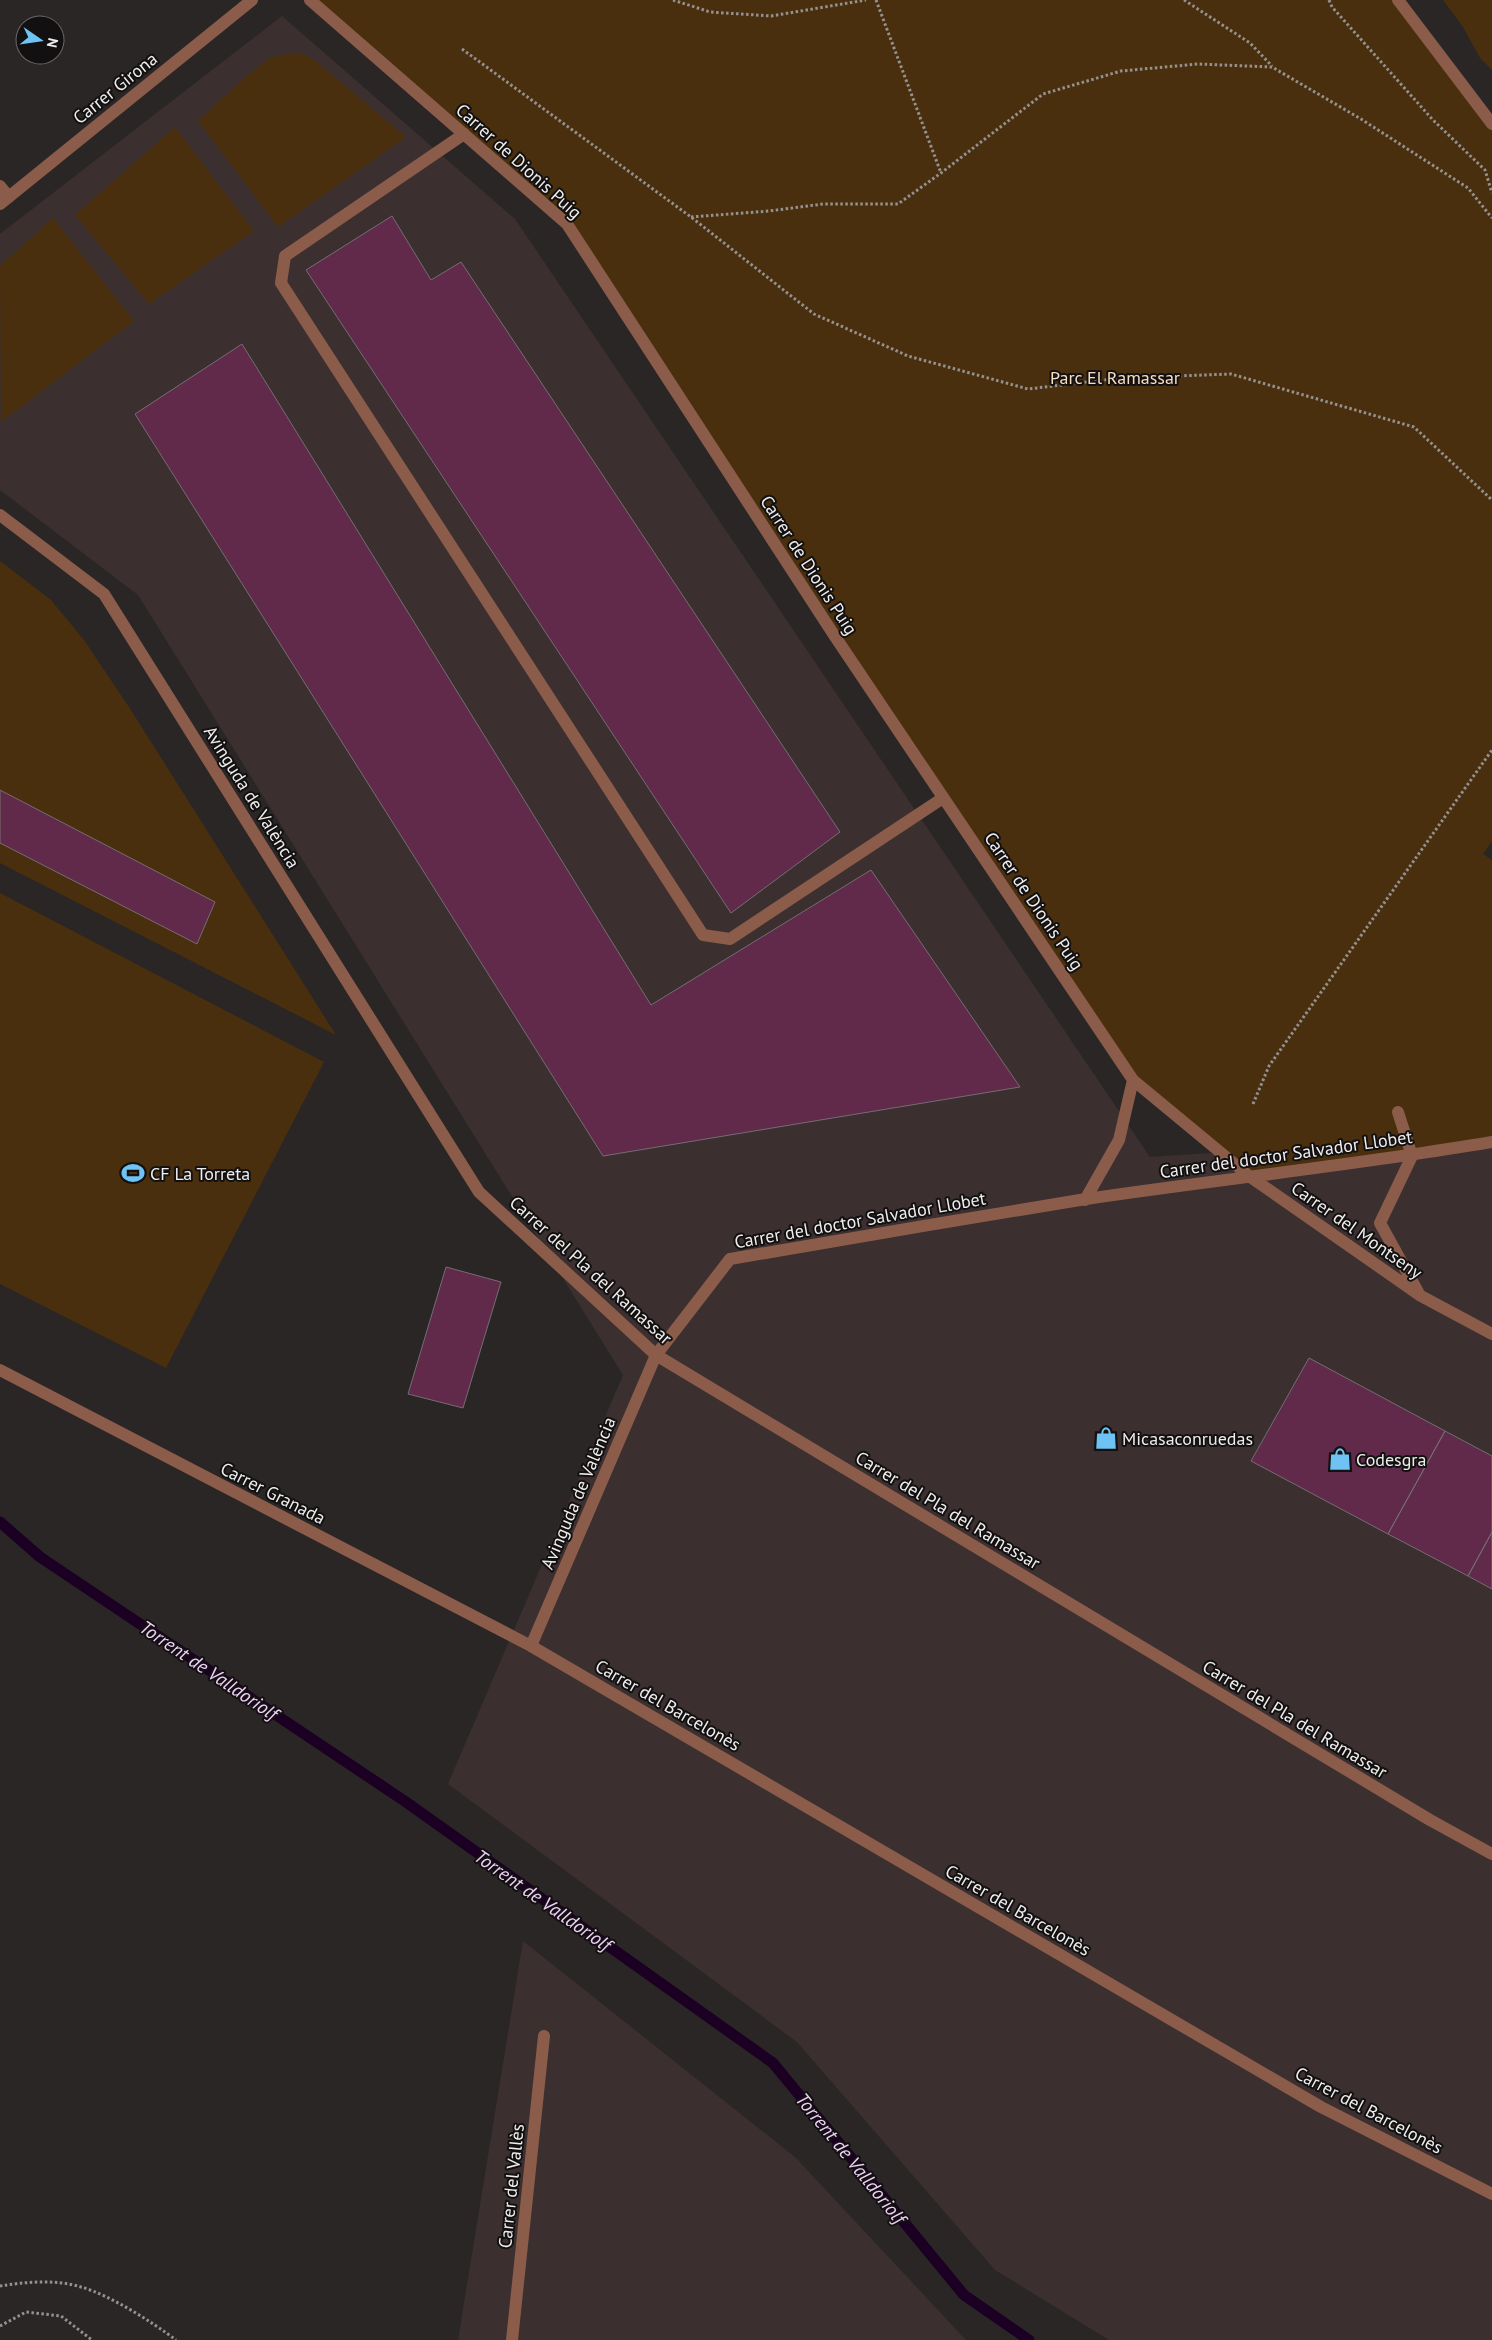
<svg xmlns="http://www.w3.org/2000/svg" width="1492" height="2340" viewBox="0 0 1492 2340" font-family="'PT Sans',sans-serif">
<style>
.built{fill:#3b2f30}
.green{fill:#492f0d}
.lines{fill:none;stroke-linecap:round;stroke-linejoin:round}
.stream{stroke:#1c0024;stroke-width:11}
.building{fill:#622a4a;stroke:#736e71}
.path{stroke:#959191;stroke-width:3;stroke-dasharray:2.5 2.5;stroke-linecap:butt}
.lane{stroke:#8b5c4a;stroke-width:12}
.street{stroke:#8b5c4a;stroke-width:12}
.labels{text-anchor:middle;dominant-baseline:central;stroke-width:4;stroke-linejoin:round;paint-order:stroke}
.street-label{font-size:18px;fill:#f0eded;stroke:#121010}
.park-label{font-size:18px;fill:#f8ddc0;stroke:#121010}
.poi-label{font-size:18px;fill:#f0eded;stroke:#121010;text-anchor:start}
.water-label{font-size:19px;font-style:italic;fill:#f3cffc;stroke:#121010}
</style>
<rect width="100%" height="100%" fill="#2b2626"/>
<path class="built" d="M282,16l233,203 635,938 342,-23v1206h-383l-114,-70 -198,-228 -349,-258 175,-409 -485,-780 -138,-105v-256z
M523,1941l272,216 171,183h-508z"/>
<path class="green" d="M310,0h1088l94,124v717l-9,13 9,6v282l-243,34 -116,-96 -566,-856z
M1443,0h49v70l-12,-12 -17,-31z
M292,53l11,1 10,5 93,78 -128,90 -80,-106 51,-47 21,-16z
M175,127l79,104 -105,73 -74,-89z
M53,218l81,103 -133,101 -1,-156z
M0,561l51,39 33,40 45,67 207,328 -336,-172z
M0,893l324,169 -158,306 -166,-84z"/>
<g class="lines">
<path class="stream" d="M0,1522l40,35 366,245 367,261 191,232 65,45"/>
</g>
<path class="building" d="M392,216l39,64 30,-18 379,570 -109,81 -425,-643z
M242,344l409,661 220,-135 149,217 -417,69 -468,-742z
M0,790l215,112 -18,42 -197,-101z
M446,1267l55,15 -38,126 -55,-14z
M1309,1358l136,73 -57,103 -137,-73z
M1445,1431l47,25v76l-24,44 -80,-42z
M1492,1532v57l-24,-13z"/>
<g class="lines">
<path class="path" d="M673,0l37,12 61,4 95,-16
M876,0l65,173
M1184,0l66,43 22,23
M1329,0l3,7 101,113 52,50 7,23
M462,49l229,168 123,97 94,42 120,33 93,-11 110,-4 183,53 78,73
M691,217l78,-6 54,-7h75l43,-31 102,-79 78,-23 77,-7 74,3 89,52 107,69 24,30
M1253,1104l16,-38 223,-316
M0,2286c25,-4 56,-7 81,1 29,8 71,35 95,53
M0,2326l26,-14 35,4 31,24"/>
<path class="lane" d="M464,134l-179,122 -4,27 422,652 27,4 213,-141
M1398,1112l14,44"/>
<path class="street" d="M310,0l257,224 267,411 299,445 116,96 172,120 71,38
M1398,0l94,124
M0,186l9,11
M0,204l252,-204
M0,515l104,79 375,598 177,163 774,465 62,34
M1412,1156l-32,67 38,69
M1085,1200l34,-60 14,-60
M0,1370l531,276 790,461 171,87
M531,1646l125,-291 74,-96c119,-20 237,-41 356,-60 135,-20 271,-34 406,-57
M512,2340l32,-304"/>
</g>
<defs>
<symbol id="stadium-bare" viewBox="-9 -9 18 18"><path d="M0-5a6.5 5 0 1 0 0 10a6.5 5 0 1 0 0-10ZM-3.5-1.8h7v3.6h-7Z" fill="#6fc2f4" stroke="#121010" stroke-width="2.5" paint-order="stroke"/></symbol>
<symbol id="shop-bare" viewBox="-9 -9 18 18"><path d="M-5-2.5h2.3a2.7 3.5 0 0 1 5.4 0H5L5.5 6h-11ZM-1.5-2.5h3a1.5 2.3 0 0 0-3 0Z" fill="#6fc2f4" stroke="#121010" stroke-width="2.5" paint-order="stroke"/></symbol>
</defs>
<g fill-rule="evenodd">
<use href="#stadium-bare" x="117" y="1157" width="32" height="32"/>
<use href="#shop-bare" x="1090" y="1422" width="32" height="32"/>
<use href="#shop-bare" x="1324" y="1443" width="32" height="32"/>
</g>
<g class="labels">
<g class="street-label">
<text transform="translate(115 88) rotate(-39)">Carrer Girona</text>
<text transform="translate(519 161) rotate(42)">Carrer de Dionis Puig</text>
<text transform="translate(809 565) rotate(57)">Carrer de Dionis Puig</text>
<text transform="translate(252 797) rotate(58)">Avinguda de València</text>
<text transform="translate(1034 901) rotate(56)">Carrer de Dionis Puig</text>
<text transform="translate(1286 1154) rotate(-8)">Carrer del doctor Salvador Llobet</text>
<text transform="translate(860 1220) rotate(-10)">Carrer del doctor Salvador Llobet</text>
<text transform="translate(1357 1230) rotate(35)">Carrer del Montseny</text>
<text transform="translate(591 1270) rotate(42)">Carrer del Pla del Ramassar</text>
<text transform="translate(273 1493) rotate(27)">Carrer Granada</text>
<text transform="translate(578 1493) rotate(-67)">Avinguda de València</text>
<text transform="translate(948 1510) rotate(31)">Carrer del Pla del Ramassar</text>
<text transform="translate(668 1705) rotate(30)">Carrer del Barcelonès</text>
<text transform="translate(1295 1719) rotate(31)">Carrer del Pla del Ramassar</text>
<text transform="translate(1018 1910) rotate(30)">Carrer del Barcelonès</text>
<text transform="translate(1369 2110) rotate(28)">Carrer del Barcelonès</text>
<text transform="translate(511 2186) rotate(-84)">Carrer del Vallès</text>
</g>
<g class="park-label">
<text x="1115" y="377">Parc El Ramassar</text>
</g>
<g class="poi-label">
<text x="150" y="1173">CF La Torreta</text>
<text x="1122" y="1438">Micasaconruedas</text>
<text x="1356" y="1459">Codesgra</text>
</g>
<g class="water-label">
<text transform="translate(209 1670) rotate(34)">Torrent de Valldoriolf</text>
<text transform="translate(543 1900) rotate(35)">Torrent de Valldoriolf</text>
<text transform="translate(851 2158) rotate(51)">Torrent de Valldoriolf</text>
</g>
</g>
<g transform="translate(40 40) rotate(103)"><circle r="24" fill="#121010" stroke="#6b6868"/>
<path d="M0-4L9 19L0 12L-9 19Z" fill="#6fc2f4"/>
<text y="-8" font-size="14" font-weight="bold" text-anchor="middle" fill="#f0eded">N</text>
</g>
</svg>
